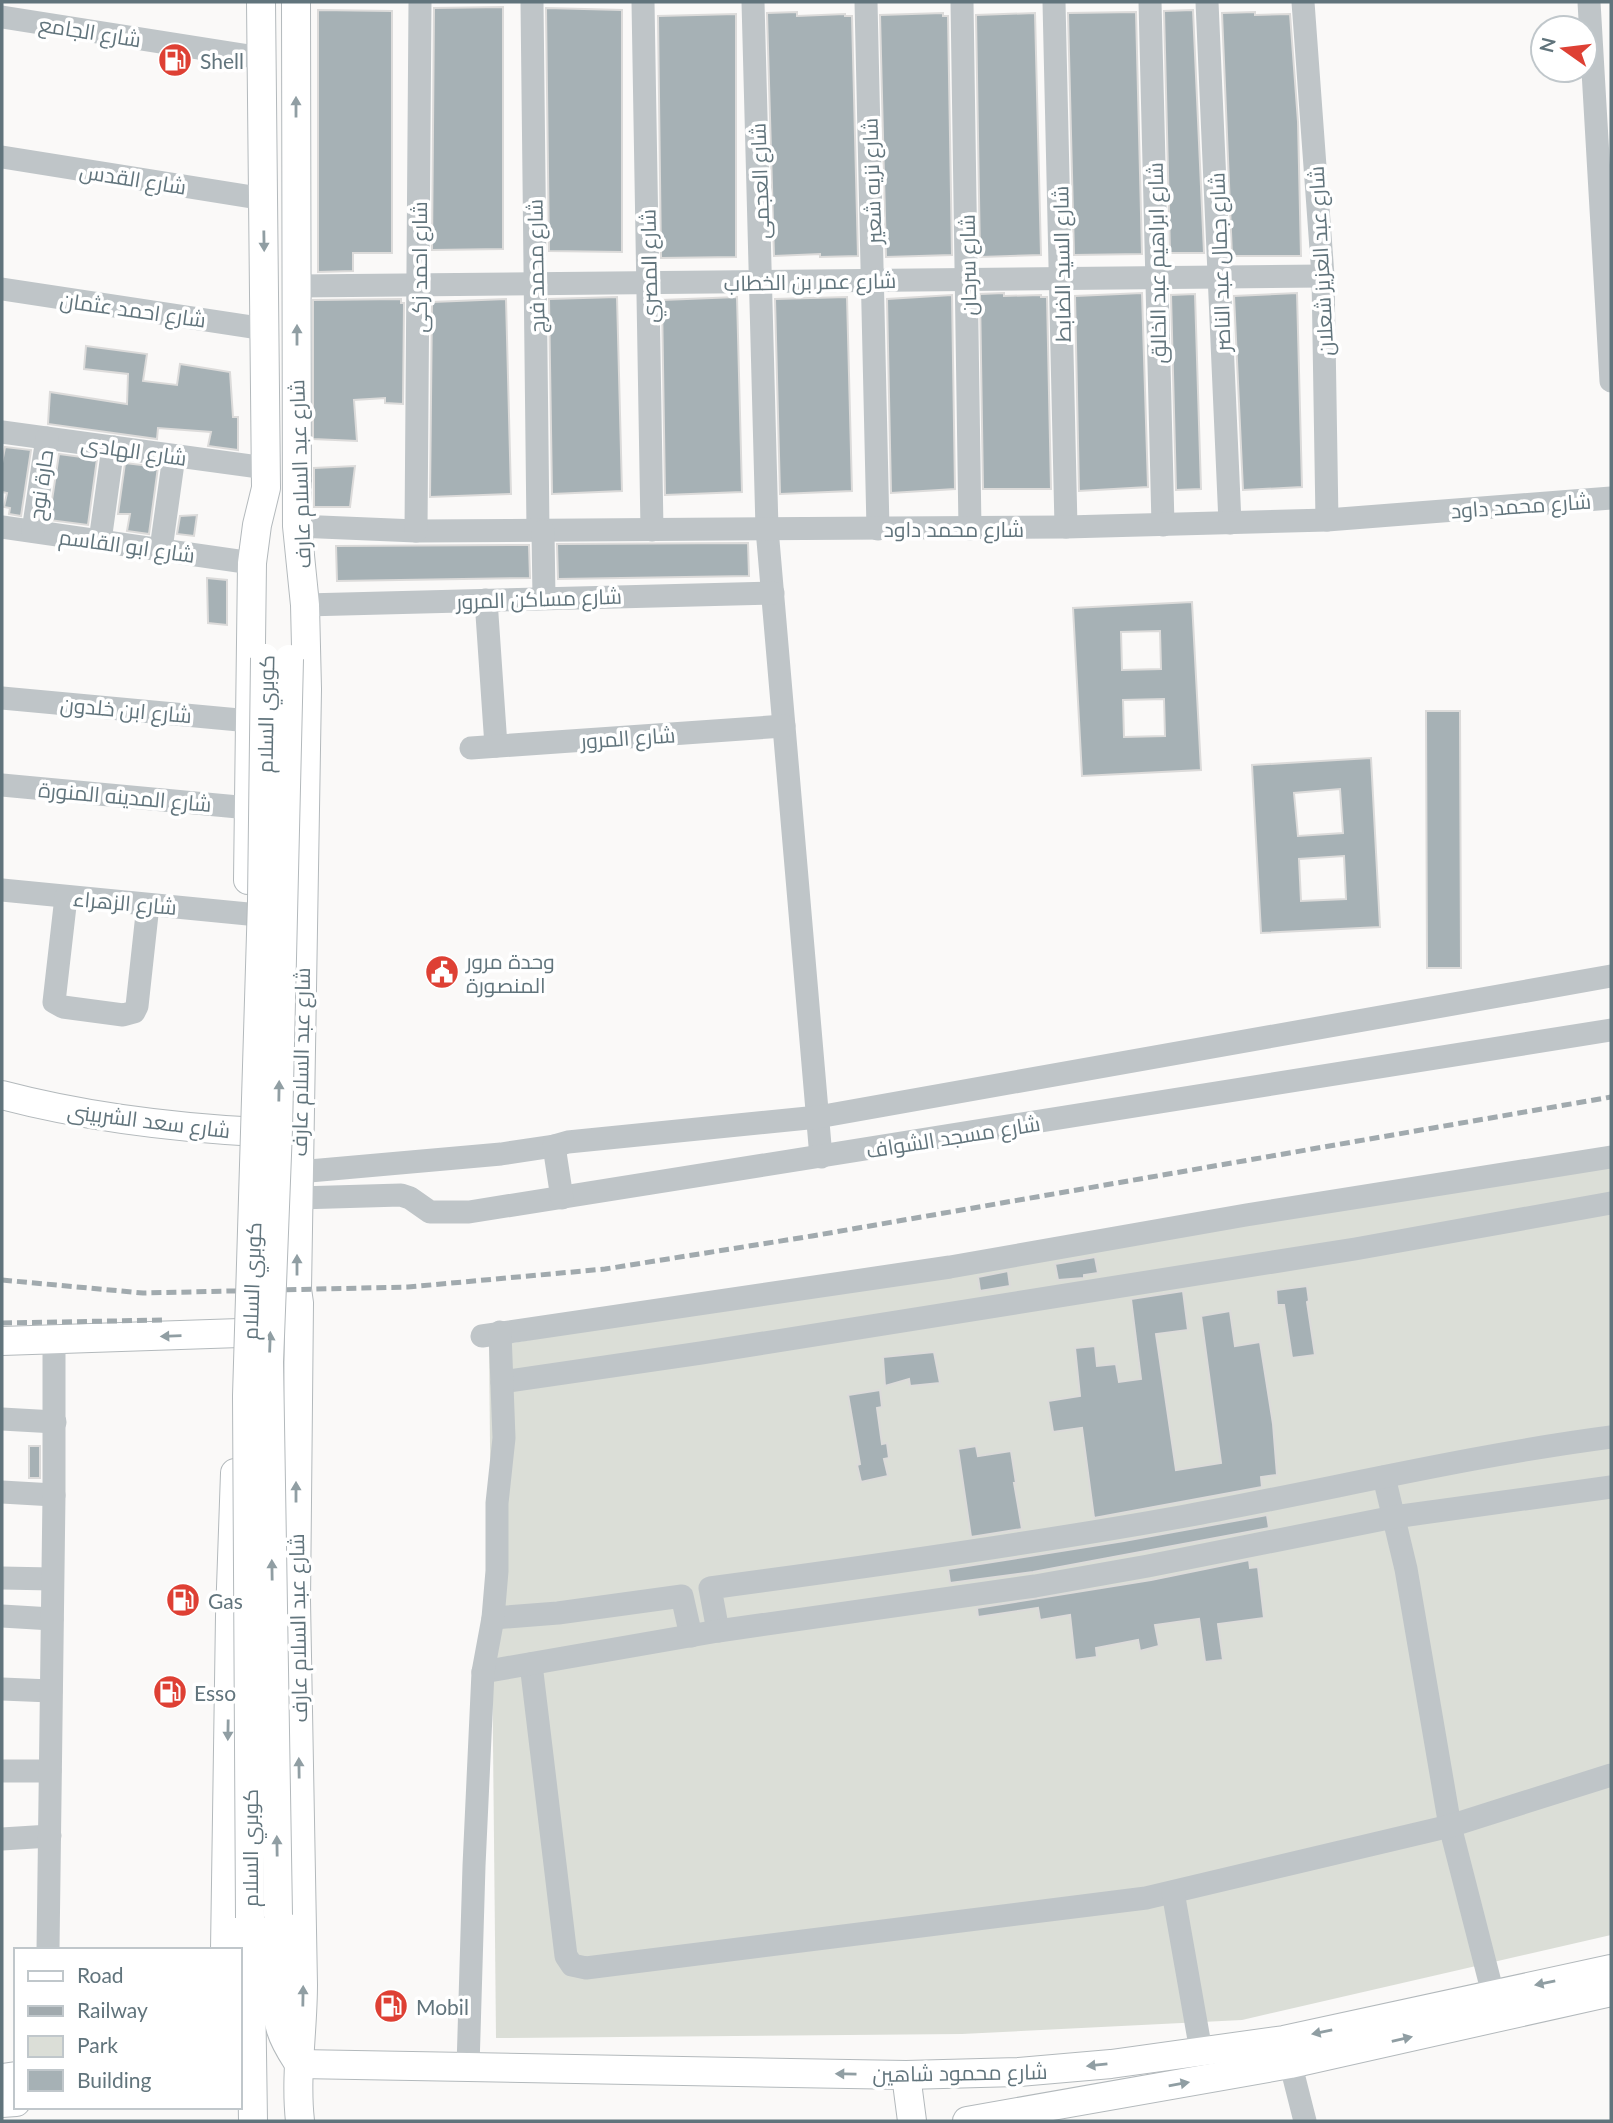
<svg xmlns="http://www.w3.org/2000/svg" width="1613" height="2123" viewBox="0 0 1613 2123" font-family="Lato,Cairo,sans-serif">
	<rect width="100%" height="100%" fill="#faf9f8"/>
	<!-- green -->
	<polygon fill="#dbded7" points="1611,1151 1611,1935 1242,2020 962,2034 496,2038 489,1347"/>
	<!-- building -->
	<g fill="#a6b1b5" stroke="#dcdbda" stroke-width="2" fill-rule="evenodd">
		<polygon points="503,7 503,249 432,250 434,8"/>
		<polygon points="546,8 622,10 622,252 549,251"/>
		<polygon points="318,10 392,11 392,253 353,253 353,271 318,272"/>
		<polygon points="1193,10 1204,253 1170,253 1164,11"/>
		<polygon points="797,12 797,16 845,14 845,16 852,16 858,256 820,257 820,254 774,256 767,13"/>
		<polygon points="1136,12 1142,254 1074,255 1068,13"/>
		<polygon points="1255,12 1255,15 1290,14 1298,122 1301,256 1232,256 1222,13"/>
		<polygon points="943,13 943,16 948,16 952,255 886,257 880,15"/>
		<polygon points="1035,13 1041,255 980,257 976,15"/>
		<polygon points="736,14 736,257 661,258 658,16"/>
		<polygon points="1004,293 1004,296 1041,295 1041,297 1047,297 1051,489 983,489 980,294"/>
		<polygon points="1142,293 1148,487 1079,491 1075,296"/>
		<polygon points="1297,293 1302,487 1243,490 1234,296"/>
		<polygon points="1195,294 1201,489 1176,490 1171,295"/>
		<polygon points="952,295 955,489 891,493 887,299"/>
		<polygon points="617,297 622,491 552,494 549,299"/>
		<polygon points="737,297 742,492 665,495 662,300"/>
		<polygon points="847,297 852,491 780,494 775,299"/>
		<polygon points="401,299 401,303 404,303 403,404 385,403 385,398 354,400 357,441 313,439 313,300"/>
		<polygon points="506,299 511,494 430,497 432,302"/>
		<polygon points="86,346 147,354 143,381 177,385 180,364 230,372 233,417 238,417 238,450 208,446 211,432 158,428 157,439 48,424 50,392 127,404 128,374 84,369"/>
		<polygon points="5,447 31,450 21,516 9,514 10,508 4,507 7,493 2,492 2,463"/>
		<polygon points="59,454 97,459 88,525 49,520"/>
		<polygon points="125,463 158,467 149,534 127,531 130,514 118,514"/>
		<polygon points="355,466 350,507 314,507 314,468"/>
		<polygon points="197,515 194,536 177,534 180,516"/>
		<polygon points="748,543 749,576 558,579 557,544"/>
		<polygon points="529,545 530,578 337,581 336,546"/>
		<polygon points="207,578 227,580 227,625 208,623"/>
		<path d="M 1192,602 L 1201,770 L 1082,776 L 1073,608 ZM 1160,631 L 1161,669 L 1122,670 L 1121,632 ZM 1164,699 L 1165,736 L 1124,737 L 1123,700 Z"/>
		<polygon points="1426,711 1460,711 1461,968 1427,968"/>
		<path d="M 1371,758 L 1380,927 L 1261,933 L 1252,765 ZM 1340,789 L 1343,833 L 1298,836 L 1294,793 ZM 1344,856 L 1346,899 L 1301,901 L 1299,859 Z"/>
		<polygon points="1095,1257 1098,1273 1084,1275 1084,1278 1058,1280 1055,1264"/>
		<polygon points="1008,1271 1010,1286 980,1291 978,1277"/>
		<polygon points="1307,1286 1309,1301 1307,1302 1315,1355 1292,1358 1284,1305 1277,1305 1276,1290"/>
		<polygon points="1183,1291 1188,1330 1156,1334 1176,1470 1221,1463 1201,1316 1230,1311 1235,1346 1260,1342 1273,1424 1277,1475 1261,1477 1262,1487 1094,1518 1082,1428 1053,1432 1048,1401 1080,1396 1075,1348 1095,1346 1097,1366 1116,1364 1119,1382 1141,1379 1131,1299"/>
		<polygon points="934,1352 940,1383 910,1386 909,1379 885,1386 883,1357"/>
		<polygon points="880,1390 882,1407 877,1408 882,1444 887,1443 889,1458 884,1459 888,1476 861,1482 857,1465 860,1464 848,1395"/>
		<rect x="29" y="1446" width="11" height="32"/>
		<polygon points="976,1446 978,1456 1011,1451 1016,1483 1014,1483 1022,1529 971,1537 958,1449"/>
		<polygon points="1267,1515 1269,1528 1033,1572 950,1583 948,1569 1124,1541"/>
		<polygon points="1249,1560 1250,1568 1258,1567 1264,1618 1218,1624 1223,1660 1205,1662 1199,1619 1155,1625 1159,1646 1140,1651 1138,1640 1096,1648 1097,1657 1075,1660 1070,1615 1040,1620 1038,1608 978,1617 977,1608 1151,1580"/>
	</g>
	<g fill="none" stroke-linecap="round" stroke-linejoin="round">
		<!-- major casing -->
		<g stroke="#b3b9bc" stroke-width="30">
			<g id="major">
				<path d="M 296,2 L 297,526 L 305,605 L 307,689 L 297,1289 L 299,1303 L 296,1601 L 303,1985 C 303,2030 295,2076 300,2121"/>
				<polyline points="248,880 252,563 257,525 266,488 261,2"/>
				<path d="M 2,1095 C 93,1119 185,1129 279,1133"/>
				<polyline points="2,1341 240,1333"/>
				<path d="M 278,1915 C 277,1947 271,2001 281,2030 C 285,2043 292,2053 299,2064"/>
				<polyline points="250,1918 253,2121"/>
				<polyline points="225,1950 230,1616 235,1473"/>
				<polyline points="299,2064 906,2075 1019,2072 1111,2064 1284,2040 1611,1969"/>
				<polyline points="906,2075 912,2121"/>
				<polyline points="2,2078 16,2076"/>
				<polyline points="2,2103 16,2102"/>
				<polyline points="967,2121 1290,2064 1611,1992"/>
			</g>
		</g>
		<!-- minor -->
		<g stroke="#bfc5c8" stroke-width="23">
			<polyline points="532,2 538,531"/>
			<polyline points="643,2 652,530"/>
			<polyline points="753,2 767,529 821,1157"/>
			<polyline points="866,2 878,529"/>
			<polyline points="962,2 970,529"/>
			<polyline points="1054,2 1066,527"/>
			<polyline points="1150,2 1163,525"/>
			<polyline points="1207,2 1230,523"/>
			<polyline points="1303,2 1323,276 1327,520"/>
			<polyline points="1589,2 1611,381"/>
			<polyline points="2,17 262,58"/>
			<polyline points="2,157 264,199"/>
			<polyline points="297,286 1323,276"/>
			<polyline points="2,289 265,329"/>
			<polyline points="2,432 266,468"/>
			<polyline points="297,526 416,531 1066,527 1327,520 1611,498"/>
			<polyline points="2,527 252,563"/>
			<polyline points="33,531 47,438"/>
			<polyline points="416,531 420,2"/>
			<polyline points="543,531 544,598"/>
			<polyline points="100,541 113,447"/>
			<polyline points="161,549 174,456"/>
			<polyline points="486,600 496,746"/>
			<polyline points="305,605 773,593"/>
			<polyline points="2,698 250,721"/>
			<polyline points="471,748 784,726"/>
			<polyline points="2,785 249,808"/>
			<polyline points="2,890 248,914"/>
			<polyline points="66,897 54,1002 63,1007 123,1015 134,1012 137,1006 148,905"/>
			<polyline points="298,1172 501,1154 554,1146"/>
			<polyline points="298,1198 401,1195 410,1198 430,1212 469,1212 1611,1030"/>
			<polyline points="562,1198 554,1146 568,1142 818,1117 1611,976"/>
			<polyline points="482,1336 950,1267 1246,1215 1611,1157"/>
			<polyline points="502,1382 701,1353 1355,1249 1611,1203"/>
			<polyline points="2,1419 55,1422"/>
			<polyline points="1384,1477 1406,1569 1450,1826 1493,1994"/>
			<polyline points="2,1492 54,1495"/>
			<polyline points="2,1578 52,1579"/>
			<polyline points="2,1616 52,1619"/>
			<polyline points="493,1618 558,1613 682,1596 691,1636"/>
			<path d="M 718,1631 L 710,1588 C 867,1567 1024,1545 1180,1517 C 1324,1491 1466,1456 1611,1437"/>
			<polyline points="531,1664 566,1956 572,1965 586,1968 1146,1898 1450,1826 1611,1775"/>
			<polyline points="483,1672 718,1631 1035,1586 1148,1566 1394,1517 1611,1487"/>
			<polyline points="2,1689 51,1691"/>
			<polyline points="2,1771 50,1771"/>
			<polyline points="2,1839 50,1836"/>
			<polyline points="1173,1892 1201,2051"/>
			<polyline points="48,1950 54,1495 54,1340"/>
			<polyline points="1287,2050 1305,2121"/>
			<polyline points="468,2067 474,1866 483,1672 493,1618 497,1571 497,1503 504,1438 500,1332"/>
		</g>
		<!-- major -->
		<use href="#major" stroke="#fff" stroke-width="28"/>
		<!-- rail -->
		<g stroke="#a1aaae" stroke-width="5" stroke-dasharray="10 5" stroke-linecap="butt">
			<polyline points="2,1280 143,1293 408,1287 605,1269 812,1236 1611,1097"/>
			<polyline points="2,1323 166,1320"/>
		</g>
		<!-- major-bridge casing -->
		<g stroke="#b3b9bc" stroke-width="30" stroke-linecap="butt">
			<g id="major-bridge">
				<polyline points="278,1915 269,1362 278,1129 289,659"/>
				<polyline points="250,1918 247,1396 262,901 265,658"/>
			</g>
		</g>
		<!-- major-bridge -->
		<use href="#major-bridge" stroke="#fff" stroke-width="28"/>
	</g>
	<!-- one-way arrows -->
	<defs><path id="oneway-solid" d="M-6-.8H1V-3.2L6.5 0L1 3.2V.8H-6Z" transform="scale(1.75)"/></defs>
	<g fill="#909ea3">
		<use href="#oneway-solid" transform="translate(296 107) rotate(-90)"/>
		<use href="#oneway-solid" transform="translate(264 241) rotate(89)"/>
		<use href="#oneway-solid" transform="translate(297 335) rotate(-90)"/>
		<use href="#oneway-solid" transform="translate(279 1091) rotate(-89)"/>
		<use href="#oneway-solid" transform="translate(297 1265) rotate(-90)"/>
		<use href="#oneway-solid" transform="translate(171 1336) rotate(178)"/>
		<use href="#oneway-solid" transform="translate(270 1342) rotate(-88)"/>
		<use href="#oneway-solid" transform="translate(296 1492) rotate(-90)"/>
		<use href="#oneway-solid" transform="translate(272 1570) rotate(-91)"/>
		<use href="#oneway-solid" transform="translate(228 1730) rotate(91)"/>
		<use href="#oneway-solid" transform="translate(299 1768) rotate(-91)"/>
		<use href="#oneway-solid" transform="translate(277 1846) rotate(-91)"/>
		<use href="#oneway-solid" transform="translate(1545 1983) rotate(168)"/>
		<use href="#oneway-solid" transform="translate(303 1996) rotate(-89)"/>
		<use href="#oneway-solid" transform="translate(1322 2032) rotate(168)"/>
		<use href="#oneway-solid" transform="translate(1402 2039) rotate(-13)"/>
		<use href="#oneway-solid" transform="translate(1097 2065) rotate(174)"/>
		<use href="#oneway-solid" transform="translate(846 2074) rotate(-179)"/>
		<use href="#oneway-solid" transform="translate(1179 2084) rotate(-10)"/>
	</g>
	<!-- icons -->
	<defs>
		<g id="fuel-disc" transform="scale(1.75)"><circle r="9.5" fill="#de4034" stroke="#fff"/><path d="M-5.5-6h7V0h2V4h1.3V-2.5L3-4.5l.8-.8L6-3V5H2.5V1h-1V6h-7ZM-4.2-4.7v3.2H.2V-4.7Z" fill="#fff"/></g>
		<g id="civic-disc" transform="scale(1.75)"><circle r="9.5" fill="#de4034" stroke="#fff"/><path d="M-.6-6.5H3V-4.5H.6V-3L4-1V1h2V6H-6V1h2V-1L-.6-3ZM-1.2 2.5V6h2.4V2.5Z" fill="#fff"/></g>
	</defs>
	<g fill-rule="evenodd">
		<use href="#fuel-disc" x="175" y="60"/>
		<use href="#civic-disc" x="442" y="972"/>
		<use href="#fuel-disc" x="183" y="1600"/>
		<use href="#fuel-disc" x="170" y="1692"/>
		<use href="#fuel-disc" x="391" y="2006"/>
	</g>
	<g text-anchor="middle" dominant-baseline="central" stroke-width="7" stroke-linejoin="round" paint-order="stroke">
		<!-- street labels -->
		<g font-size="21" fill="#61747c" stroke="#fff">
			<text transform="translate(90 31) rotate(9)">شارع الجامع</text>
			<text transform="translate(133 178) rotate(9)">شارع القدس</text>
			<text transform="translate(759 181) rotate(-92)">شارع العجمى</text>
			<text transform="translate(871 181) rotate(-92)">شارع نزيه شعير</text>
			<text transform="translate(1320 261) rotate(-93)">شارع عبد العزيز شعلان</text>
			<text transform="translate(1219 262) rotate(-92)">شارع جمال عبد الناصر</text>
			<text transform="translate(1156 263) rotate(-91)">شارع ابراهيم عبد الخالق</text>
			<text transform="translate(1061 264) rotate(-91)">شارع السيد الضابط</text>
			<text transform="translate(967 265) rotate(-91)">شارع سرحان</text>
			<text transform="translate(535 266) rotate(-91)">شارع محمد فرج</text>
			<text transform="translate(648 266) rotate(-91)">شارع المصري</text>
			<text transform="translate(418 267) rotate(-90)">شارع احمد زكى</text>
			<text transform="translate(810 281) rotate(-1)">شارع عمر بن الخطاب</text>
			<text transform="translate(133 309) rotate(8)">شارع احمد عثمان</text>
			<text transform="translate(134 450) rotate(8)">شارع الهادى</text>
			<text transform="translate(299 474) rotate(-92)">شارع عبد السلام عارف</text>
			<text transform="translate(40 485) rotate(-82)">حارة نوح</text>
			<text transform="translate(1521 505) rotate(-4)">شارع محمد داود</text>
			<text x="954" y="528">شارع محمد داود</text>
			<text transform="translate(127 545) rotate(8)">شارع ابو القاسم</text>
			<text transform="translate(539 598) rotate(-2)">شارع مساكن المرور</text>
			<text transform="translate(126 709) rotate(5)">شارع ابن خلدون</text>
			<text transform="translate(265 714) rotate(-89)">كوبري السلام</text>
			<text transform="translate(628 737) rotate(-4)">شارع المرور</text>
			<text transform="translate(125 796) rotate(5)">شارع المدينه المنورة</text>
			<text transform="translate(125 902) rotate(5)">شارع الزهراء</text>
			<text transform="translate(300 1062) rotate(-89)">شارع عبد السلام عارف</text>
			<text transform="translate(149 1120) rotate(7)">شارع سعد الشربينى</text>
			<text transform="translate(953 1136) rotate(-9)">شارع مسجد الشواف</text>
			<text transform="translate(251 1281) rotate(-88)">كوبري السلام</text>
			<text transform="translate(297 1628) rotate(-91)">شارع عبد السلام عارف</text>
			<text transform="translate(249 1848) rotate(-90)">كوبري السلام</text>
			<text transform="translate(960 2072) rotate(-1)">شارع محمود شاهين</text>
		</g>
		<!-- poi labels -->
		<g font-size="21" fill="#61747c" stroke="#fff" text-anchor="start">
			<text x="200" y="60">Shell</text>
			<text x="466" y="960">وحدة مرور<tspan x="466" dy="24">المنصورة</tspan></text>
			<text x="208" y="1600">Gas</text>
			<text x="194" y="1692">Esso</text>
			<text x="416" y="2006">Mobil</text>
		</g>
	</g>
	<!-- border -->
	<rect width="1613" height="2123" fill="none" stroke="#61747c" stroke-width="7"/>
	<!-- legend -->
	<rect x="14" y="1948" width="228" height="161" fill="#ffffff" stroke="#c0c7cb" stroke-width="2"/>
	<rect x="28" y="1971" width="35" height="10" fill="#ffffff" stroke="#c0c7cb" stroke-width="2"/>
	<text x="77" y="1983" font-size="21" fill="#61747c">Road</text>
	<rect x="28" y="2006" width="35" height="10" fill="#a1aaae" stroke="#c0c7cb" stroke-width="2"/>
	<text x="77" y="2018" font-size="21" fill="#61747c">Railway</text>
	<rect x="28" y="2036" width="35" height="21" fill="#dbded7" stroke="#c0c7cb" stroke-width="2"/>
	<text x="77" y="2053" font-size="21" fill="#61747c">Park</text>
	<rect x="28" y="2070" width="35" height="21" fill="#a6b1b5" stroke="#c0c7cb" stroke-width="2"/>
	<text x="77" y="2088" font-size="21" fill="#61747c">Building</text>
	<!-- north arrow -->
	<g transform="translate(1564 49) rotate(284)"><circle r="33" fill="#ffffff" stroke="#c0c7cb" stroke-width="2"/>
	<path d="M0-5L12 26L0 18L-12 26Z" fill="#de4034"/>
	<text y="-10" font-size="19" font-weight="bold" text-anchor="middle" fill="#61747c">N</text>
	</g>
</svg>
